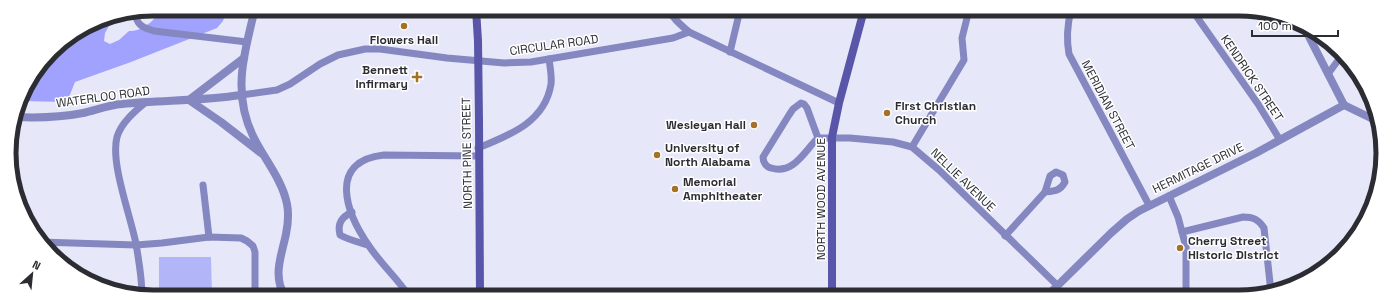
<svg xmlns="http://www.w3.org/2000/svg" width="1392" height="306" viewBox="0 0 1392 306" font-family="'Space Grotesk',sans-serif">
	<rect width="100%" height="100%" fill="#e6e7f8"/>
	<!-- green -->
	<polygon fill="#b3b5f9" points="159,257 211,257 212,296 159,296"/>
	<!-- forest -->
	<path fill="#a1a2fd" d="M 163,9 L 227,9 L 223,21 L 217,28 L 131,62 L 75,82 L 67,102 L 21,101 L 24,89 L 58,45 L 98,20 L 114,17 L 105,33 L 104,41 L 110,44 L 119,40 L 129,31 C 136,32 147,26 152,21 C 156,17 158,11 163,9 Z"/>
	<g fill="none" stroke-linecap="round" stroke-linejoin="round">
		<!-- minor -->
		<g stroke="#8587c1" stroke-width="7">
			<path d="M 669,10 C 673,19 681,25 689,32 L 839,103"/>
			<path d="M 1071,10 C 1067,26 1066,38 1069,54 L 1149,205"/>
			<polyline points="1192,10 1258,104 1280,140"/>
			<path d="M 136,12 C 135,25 144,28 154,31 L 247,42"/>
			<polyline points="730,52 740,10"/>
			<polyline points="1328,74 1342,55"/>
			<polyline points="241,95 277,90 290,84 320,64 338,55 365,49 380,49 447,58 504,63 531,62 673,38 689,32"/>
			<path d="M 801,103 L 804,104 L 807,108 L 818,138 C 805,150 794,175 771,168 C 766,167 763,162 763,157 L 789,115 L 793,109 Z"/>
			<polyline points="818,138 850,138 893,142 912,147 939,170 1057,285 1056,296"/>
			<polyline points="912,147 964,60 962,38 969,10"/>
			<path d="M 478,148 C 510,135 545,122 551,84 C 552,76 550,67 549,59"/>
			<path d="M 1056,172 L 1063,175 L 1065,182 C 1060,191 1055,191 1045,192 L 1050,176 Z"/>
			<polyline points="203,185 209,237"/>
			<polyline points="1169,196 1178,217 1186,247 1186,296"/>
			<path d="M 352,212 C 342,217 337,223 340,235 C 349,240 358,242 368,245"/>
			<path d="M 1182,232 L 1243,217 C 1253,217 1258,219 1264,228 L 1271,292"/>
			<polyline points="1005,236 1045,192"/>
			<polyline points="40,242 136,245 162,243 209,237 241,238 247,241 253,246 255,252 255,296"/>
			<path d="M 142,296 C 142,279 139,261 136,244 C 131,217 110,163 117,137 C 121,123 135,111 146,102"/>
			<path d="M 409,296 C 397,278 381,264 369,246 C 346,213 327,161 384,155 L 479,156"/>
			<polyline points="594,296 595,294 613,296"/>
		</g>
		<!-- tertiary -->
		<g stroke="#8587c1" stroke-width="8">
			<path d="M 255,9 C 244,53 232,93 253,136 C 264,159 282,179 287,204 C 289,214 288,224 286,234 C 282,254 272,276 285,296"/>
			<polyline points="1303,25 1344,105"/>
			<polyline points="244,58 189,100 221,122 261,153"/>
			<polyline points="1344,105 1379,122"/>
			<path d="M 16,117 C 38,118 62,117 83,113 C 96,110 109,105 122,104 C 162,100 201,101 241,95"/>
			<polyline points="1047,296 1111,233 1127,219 1139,211 1256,153 1344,105"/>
		</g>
		<!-- secondary -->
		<g stroke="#5956a9" stroke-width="8">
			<polyline points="476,9 478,41"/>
			<polyline points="479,121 480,296"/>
			<polyline points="832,296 832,137 839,103 864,10"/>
		</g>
		<!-- secondary-bridge -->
		<polyline stroke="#5956a9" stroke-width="8" points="478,41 479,121"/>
	</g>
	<!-- markers -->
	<g fill="#a47128" stroke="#fff" stroke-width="1.5">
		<circle cx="404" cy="26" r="4"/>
		<path d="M415 71h4v4h4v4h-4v4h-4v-4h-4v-4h4z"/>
		<circle cx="887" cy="113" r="4"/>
		<circle cx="754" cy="125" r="4"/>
		<circle cx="657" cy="155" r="4"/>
		<circle cx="675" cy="189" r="4"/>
		<circle cx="1180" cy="248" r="4"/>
	</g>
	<g text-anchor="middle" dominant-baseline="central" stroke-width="3" stroke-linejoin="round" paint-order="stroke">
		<!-- poi labels -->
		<g font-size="12" font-weight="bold" fill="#2c2d33" stroke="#fff" text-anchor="start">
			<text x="404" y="40" text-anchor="middle">Flowers Hall</text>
			<text x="408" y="70" text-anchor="end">Bennett<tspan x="408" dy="14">Infirmary</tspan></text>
			<text x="895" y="106">First Christian<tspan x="895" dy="14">Church</tspan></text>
			<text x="746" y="125" text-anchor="end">Wesleyan Hall</text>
			<text x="665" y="148">University of<tspan x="665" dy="14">North Alabama</tspan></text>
			<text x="683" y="182">Memorial<tspan x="683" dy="14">Amphitheater</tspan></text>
			<text x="1188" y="241">Cherry Street<tspan x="1188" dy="14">Historic District</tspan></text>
		</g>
		<!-- street labels -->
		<g font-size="12" fill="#2c2d33" stroke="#fff">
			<text transform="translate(554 45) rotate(-8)">CIRCULAR ROAD</text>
			<text transform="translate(1252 78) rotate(56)">KENDRICK STREET</text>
			<text transform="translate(103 97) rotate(-8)">WATERLOO ROAD</text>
			<text transform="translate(1108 105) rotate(62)">MERIDIAN STREET</text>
			<text transform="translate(467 153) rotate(-91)">NORTH PINE STREET</text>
			<text transform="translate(1198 168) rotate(-26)">HERMITAGE DRIVE</text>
			<text transform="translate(963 180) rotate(44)">NELLIE AVENUE</text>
			<text transform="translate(821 199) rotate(-90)">NORTH WOOD AVENUE</text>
		</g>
	</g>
	<!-- crop -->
	<path d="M0 0H1392V306H0ZM153 16H1239A137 137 0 0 1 1376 153V153A137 137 0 0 1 1239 290H153A137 137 0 0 1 16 153V153A137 137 0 0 1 153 16Z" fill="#fff" fill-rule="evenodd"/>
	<path fill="none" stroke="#2c2d33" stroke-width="5" d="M153 16H1239A137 137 0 0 1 1376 153V153A137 137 0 0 1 1239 290H153A137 137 0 0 1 16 153V153A137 137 0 0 1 153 16Z"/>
	<!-- north arrow -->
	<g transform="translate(32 274) rotate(27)" stroke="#ffffff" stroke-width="3" paint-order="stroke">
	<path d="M0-3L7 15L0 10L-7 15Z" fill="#2c2d33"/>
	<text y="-6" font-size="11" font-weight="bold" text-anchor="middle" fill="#2c2d33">N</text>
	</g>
	<!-- scale -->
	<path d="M1252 30v6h86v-6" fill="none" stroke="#2c2d33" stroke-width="2"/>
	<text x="1258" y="30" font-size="12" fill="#2c2d33" stroke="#ffffff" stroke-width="3" paint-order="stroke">100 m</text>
</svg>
